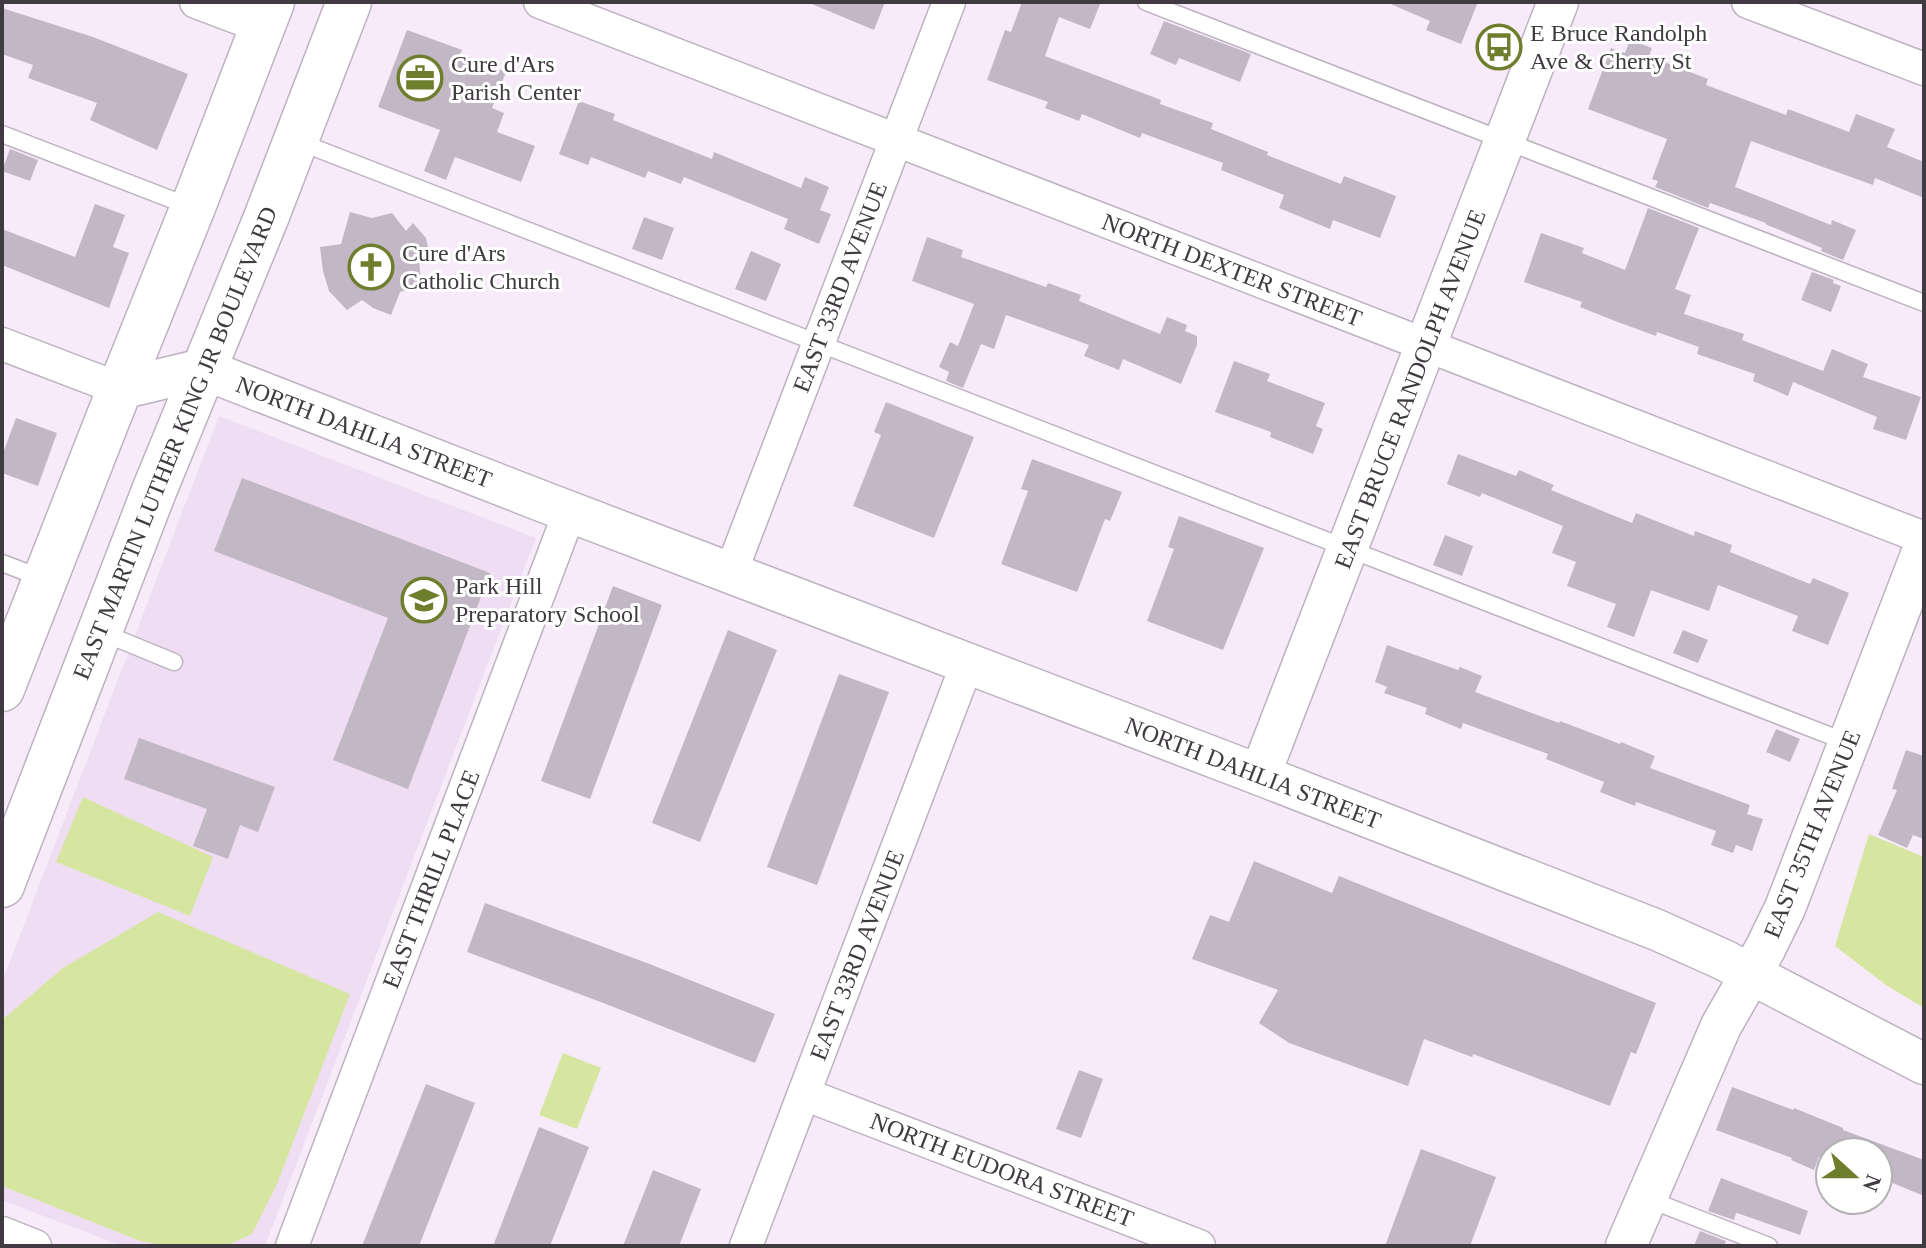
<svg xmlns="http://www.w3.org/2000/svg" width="1926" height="1248" viewBox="0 0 1926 1248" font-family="Georgia,serif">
	<rect width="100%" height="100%" fill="#f7ebfa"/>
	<!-- built -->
	<polygon fill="#eeddf3" points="219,416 536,538 265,1246 122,1246 2,1200 2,982"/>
	<!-- green -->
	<g fill="#d6e6a0">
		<polygon points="83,797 213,857 190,916 56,862"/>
		<polygon points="1869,834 1924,857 1924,1008 1886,985 1835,946"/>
		<polygon points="158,912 350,994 277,1184 252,1234 226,1246 169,1246 140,1241 2,1186 2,1020 63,968"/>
		<polygon points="563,1053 601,1068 577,1129 539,1115"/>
	</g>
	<!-- building -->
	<g fill="#c2b7c5">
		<polygon points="807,2 885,2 874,30"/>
		<polygon points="1022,2 1101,2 1090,29 1059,17 1045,56 1161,100 1160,104 1213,123 1211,129 1268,152 1267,155 1341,184 1344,176 1396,196 1380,238 1333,220 1330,229 1279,208 1284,195 1221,170 1223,163 1142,133 1140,138 1082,114 1079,121 1045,108 1048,102 987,80 1005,30 1011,32"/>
		<polygon points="1386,2 1478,2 1461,44 1426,30 1430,21"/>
		<polygon points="2,8 93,37 188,74 157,150 90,120 97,103 28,78 33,65 2,54"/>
		<polygon points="1164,21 1251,54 1240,82 1179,58 1176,65 1150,54"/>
		<polygon points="407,30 462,50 460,54 506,72 492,108 504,113 497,132 535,146 521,182 455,157 446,180 424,171 440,130 378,107"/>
		<polygon points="1630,40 1652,48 1649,56 1708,79 1706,85 1786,115 1788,109 1849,132 1856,114 1895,129 1887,147 1924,162 1924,198 1875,178 1873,185 1751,141 1735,187 1831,225 1832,220 1856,230 1843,260 1821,251 1822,248 1765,224 1766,223 1710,203 1708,208 1655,187 1658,181 1652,179 1667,139 1588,109 1611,48 1625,53"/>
		<polygon points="579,101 615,114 613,120 712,159 714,152 801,188 805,177 829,187 820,210 831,214 819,244 784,229 788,219 684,177 681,184 648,171 645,178 591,157 588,165 559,154"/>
		<polygon points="10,149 38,160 30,181 2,171"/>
		<polygon points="95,204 125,215 113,247 129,253 109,308 2,265 2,229 75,257"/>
		<polygon points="1648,208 1699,228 1675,289 1691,295 1684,314 1744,334 1742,340 1823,371 1832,349 1868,364 1863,377 1921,397 1906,440 1873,429 1877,417 1793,382 1788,396 1753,381 1755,374 1697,354 1699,347 1657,332 1656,336 1615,321 1580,307 1582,302 1524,282 1541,233 1584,248 1582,253 1625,270"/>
		<polygon points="350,212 372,218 392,213 406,231 413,223 426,238 430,259 419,258 421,285 400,292 391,315 373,308 362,300 347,310 329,291 323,271 320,247 341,244"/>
		<polygon points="644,217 674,228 662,260 632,249"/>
		<polygon points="927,237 963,250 961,257 1046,287 1048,283 1081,295 1079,301 1160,334 1167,317 1187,325 1185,331 1197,336 1197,345 1181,384 1123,359 1119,370 1084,356 1089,345 1006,315 994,349 981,344 963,388 946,381 949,372 939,367 950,342 958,346 974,304 912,281"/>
		<polygon points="751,251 781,264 766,301 735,289"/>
		<polygon points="1812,272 1834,280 1833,283 1841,286 1831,312 1801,300"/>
		<polygon points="1234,361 1270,374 1267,381 1325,403 1316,426 1323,429 1313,454 1270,437 1271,432 1215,412"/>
		<polygon points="886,402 974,437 934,538 853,506 881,435 874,432"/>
		<polygon points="16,418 57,433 38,486 2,473 2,456"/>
		<polygon points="1458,454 1516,476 1519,470 1554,485 1551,490 1632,523 1636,513 1694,536 1695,531 1732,545 1730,552 1810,584 1813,578 1849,593 1828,645 1792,631 1798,616 1718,585 1709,611 1651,590 1634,637 1607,627 1616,604 1567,586 1576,562 1552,553 1563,526 1482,493 1480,497 1447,484"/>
		<polygon points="1032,459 1122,492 1110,521 1105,519 1077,592 1001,564 1028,491 1021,489"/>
		<polygon points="242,478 490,573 408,789 333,760 388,618 214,551"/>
		<polygon points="1179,516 1264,548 1223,650 1147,621 1174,549 1168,547"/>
		<polygon points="1445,535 1473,546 1462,576 1433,565"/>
		<polygon points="613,586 662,605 590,799 541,781"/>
		<polygon points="728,630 777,650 700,842 652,823"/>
		<polygon points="1683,630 1708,640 1698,663 1673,653"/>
		<polygon points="1387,645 1458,670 1460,667 1482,676 1475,692 1559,723 1560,721 1620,744 1621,742 1655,756 1650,768 1750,805 1747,814 1763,819 1752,851 1736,845 1733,853 1711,845 1716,831 1636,802 1635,806 1600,792 1604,782 1546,759 1548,754 1463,723 1461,729 1425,714 1427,708 1384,693 1387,687 1375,682"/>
		<polygon points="839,674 889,692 817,885 767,867"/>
		<polygon points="1776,729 1800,739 1790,762 1766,752"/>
		<polygon points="139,738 275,787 258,832 240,825 228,859 193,846 207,809 124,779"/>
		<polygon points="1906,750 1924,756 1924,839 1913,835 1907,848 1878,835 1897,790 1892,789"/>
		<polygon points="1254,861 1332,893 1339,876 1656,1003 1636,1054 1631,1052 1610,1106 1473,1054 1472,1057 1424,1039 1408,1086 1289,1043 1259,1023 1278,990 1192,959 1210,915 1229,922"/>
		<polygon points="485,903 647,963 775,1014 755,1063 606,1004 467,952"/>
		<polygon points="1079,1070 1103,1079 1081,1138 1056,1129"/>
		<polygon points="426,1084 475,1103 419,1246 362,1246"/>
		<polygon points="1732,1087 1793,1110 1794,1108 1843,1128 1843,1130 1924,1160 1924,1196 1878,1177 1878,1152 1830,1152 1830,1161 1819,1157 1814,1170 1791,1160 1792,1158 1716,1130"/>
		<polygon points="539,1127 589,1147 550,1246 493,1246"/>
		<polygon points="1421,1149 1496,1177 1470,1246 1385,1246"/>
		<polygon points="653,1170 701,1189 679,1246 623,1246"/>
		<polygon points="1721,1178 1808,1211 1800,1235 1740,1214 1736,1213 1734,1220 1708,1211"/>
		<polygon points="1700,1231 1726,1241 1724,1246 1694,1246"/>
	</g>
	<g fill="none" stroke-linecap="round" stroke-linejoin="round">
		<!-- service casing -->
		<g stroke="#bdb2c0" stroke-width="19">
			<g id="service">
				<polyline points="1146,2 1924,303"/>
				<polyline points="2,134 191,207"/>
				<polyline points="297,141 1849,743"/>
				<polyline points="2,563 44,579"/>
				<polyline points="101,632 174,662"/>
				<polyline points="1648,1199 1769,1246"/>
			</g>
		</g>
		<!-- minor casing -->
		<g stroke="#bdb2c0" stroke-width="35">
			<g id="minor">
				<polyline points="196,2 262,27"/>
				<polyline points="540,2 1924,538"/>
				<polyline points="1748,2 1924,69"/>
				<polyline points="2,344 120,389"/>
				<polyline points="731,572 949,2"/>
				<polyline points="804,1094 1199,1246"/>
				<polyline points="2,1233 35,1246"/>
				<polyline points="292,1246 570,511"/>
				<polyline points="746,1246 967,664"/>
			</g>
		</g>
		<!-- tertiary casing -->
		<g stroke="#bdb2c0" stroke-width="43">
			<g id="tertiary">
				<polyline points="120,389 203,369 544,502 1260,775 1657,930 1724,960 1924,1064"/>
				<polyline points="1260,775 1558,2"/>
				<polyline points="1626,1246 1721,1026 1765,949 1785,908 1924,547"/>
			</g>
		</g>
		<!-- secondary casing -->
		<g stroke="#bdb2c0" stroke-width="47">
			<g id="secondary">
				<polyline points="2,689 109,416 193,207 272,2"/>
				<polyline points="2,885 154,491 266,218 349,2"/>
			</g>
		</g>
		<!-- service -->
		<use href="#service" stroke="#fff" stroke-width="16"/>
		<!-- minor -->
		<use href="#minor" stroke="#fff" stroke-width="32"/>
		<!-- tertiary -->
		<use href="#tertiary" stroke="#fff" stroke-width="40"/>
		<!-- secondary -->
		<use href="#secondary" stroke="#fff" stroke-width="44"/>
	</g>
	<!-- icons -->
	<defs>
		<g id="bus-ring" transform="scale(2.3)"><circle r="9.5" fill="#fff" stroke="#6f7e2c" stroke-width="1.5"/><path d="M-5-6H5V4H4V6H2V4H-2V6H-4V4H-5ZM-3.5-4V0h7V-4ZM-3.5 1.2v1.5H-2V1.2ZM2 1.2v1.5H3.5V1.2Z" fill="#6f7e2c"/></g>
		<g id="office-ring" transform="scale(2.3)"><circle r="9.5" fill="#fff" stroke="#6f7e2c" stroke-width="1.5"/><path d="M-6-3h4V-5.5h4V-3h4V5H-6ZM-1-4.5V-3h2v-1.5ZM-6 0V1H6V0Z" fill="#6f7e2c"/></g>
		<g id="church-ring" transform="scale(2.3)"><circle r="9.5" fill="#fff" stroke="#6f7e2c" stroke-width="1.5"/><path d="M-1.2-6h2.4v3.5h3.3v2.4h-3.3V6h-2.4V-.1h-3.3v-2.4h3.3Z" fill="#6f7e2c"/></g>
		<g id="school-ring" transform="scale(2.3)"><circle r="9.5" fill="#fff" stroke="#6f7e2c" stroke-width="1.5"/><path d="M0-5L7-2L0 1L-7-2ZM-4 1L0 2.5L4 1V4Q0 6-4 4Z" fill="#6f7e2c"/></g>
	</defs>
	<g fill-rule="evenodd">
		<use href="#bus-ring" x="1499" y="47"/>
		<use href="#office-ring" x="420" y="78"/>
		<use href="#church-ring" x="371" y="267"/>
		<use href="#school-ring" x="424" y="600"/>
	</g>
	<g text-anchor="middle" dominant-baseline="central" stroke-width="6" stroke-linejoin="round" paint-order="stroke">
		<!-- poi labels -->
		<g font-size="24" fill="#403b41" stroke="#fff" text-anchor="start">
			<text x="1530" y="33">E Bruce Randolph<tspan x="1530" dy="28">Ave &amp; Cherry St</tspan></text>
			<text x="451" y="64">Cure d'Ars<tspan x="451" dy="28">Parish Center</tspan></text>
			<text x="402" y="253">Cure d'Ars<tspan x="402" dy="28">Catholic Church</tspan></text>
			<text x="455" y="586">Park Hill<tspan x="455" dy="28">Preparatory School</tspan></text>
		</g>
		<!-- street labels -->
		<g font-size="24" fill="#403b41" stroke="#fff">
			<text transform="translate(1232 270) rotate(21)">NORTH DEXTER STREET</text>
			<text transform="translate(840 287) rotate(-69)">EAST 33RD AVENUE</text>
			<text transform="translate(1410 389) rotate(-69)">EAST BRUCE RANDOLPH AVENUE</text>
			<text transform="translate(364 432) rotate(21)">NORTH DAHLIA STREET</text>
			<text transform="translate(175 443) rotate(-68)">EAST MARTIN LUTHER KING JR BOULEVARD</text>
			<text transform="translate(1253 773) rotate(21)">NORTH DAHLIA STREET</text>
			<text transform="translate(1812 834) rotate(-68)">EAST 35TH AVENUE</text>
			<text transform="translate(431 879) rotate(-69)">EAST THRILL PLACE</text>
			<text transform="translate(857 955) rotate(-69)">EAST 33RD AVENUE</text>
			<text transform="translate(1002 1170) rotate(21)">NORTH EUDORA STREET</text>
		</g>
	</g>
	<!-- border -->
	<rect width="1926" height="1248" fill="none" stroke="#403b41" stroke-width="8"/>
	<!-- north arrow -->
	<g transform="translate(1854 1176) rotate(111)"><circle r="38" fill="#ffffff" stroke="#b3b1b3" stroke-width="2"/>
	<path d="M0-6L14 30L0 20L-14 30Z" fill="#6f7e2c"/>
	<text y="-12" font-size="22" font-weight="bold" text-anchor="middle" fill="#403b41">N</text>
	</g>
</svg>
